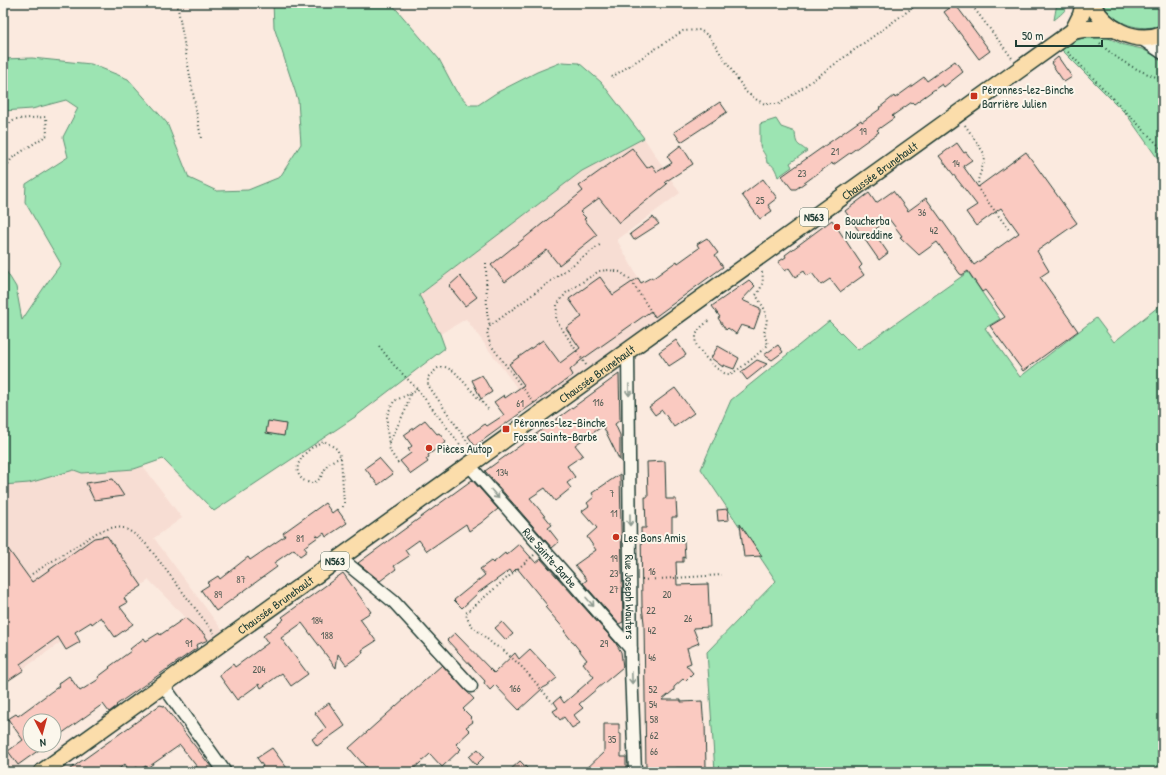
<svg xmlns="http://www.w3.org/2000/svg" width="1166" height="775" viewBox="0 0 1166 775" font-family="'Patrick Hand',sans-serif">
	<rect width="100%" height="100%" fill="#fbeadf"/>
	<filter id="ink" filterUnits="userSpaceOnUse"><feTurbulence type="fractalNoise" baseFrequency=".025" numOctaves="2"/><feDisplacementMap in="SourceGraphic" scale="8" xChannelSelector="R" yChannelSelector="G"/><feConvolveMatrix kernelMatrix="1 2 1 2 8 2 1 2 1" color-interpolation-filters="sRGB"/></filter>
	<g filter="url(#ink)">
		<!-- built -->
		<g fill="#f7ddd3">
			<polygon points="644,138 680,193 617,240 662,320 534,411 466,319 440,334 419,295 582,171"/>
			<polygon points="143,466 182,518 154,538 225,634 211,644 149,580 3,683 3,485 29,483 74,470 83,473 134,469"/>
			<polygon points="3,742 23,771 22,772 3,772"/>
		</g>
		<!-- green -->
		<g fill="#9ce4b2" stroke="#5e9073">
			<polygon points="273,3 391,3 439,59 456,91 469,105 478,105 496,93 537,72 562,62 579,63 601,82 644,138 582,171 419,295 440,334 445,348 355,417 214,511 163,459 134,469 82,473 74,470 29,483 3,485 3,266 16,287 22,320 47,283 61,264 25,202 26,184 68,157 63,137 78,108 66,100 32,109 3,111 3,59 32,58 91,64 128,79 167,123 189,178 217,191 248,190 280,177 301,144 298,100 274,27"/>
			<path d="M 1057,3 L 1069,3 C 1066,11 1060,15 1054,20 Z"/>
			<path d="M 1102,3 L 1163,3 L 1163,25 C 1139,32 1115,25 1102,3 Z"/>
			<polygon points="1090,35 1104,36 1124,45 1142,49 1154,55 1163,63 1163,166 1127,115 1061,49 1075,41"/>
			<path d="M 776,119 L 781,127 L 795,132 C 796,146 797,143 807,151 L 790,163 L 792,167 L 778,177 C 776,171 774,164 767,163 C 766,152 761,152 760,145 L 760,124 Z"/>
			<polygon points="968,272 1000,319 985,328 1020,377 1096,318 1114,342 1163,303 1163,772 715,772 707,652 776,581 701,469 731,400 829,321 858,350"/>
		</g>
		<!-- building -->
		<g fill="#facac1" stroke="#1f3d34">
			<polygon points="955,4 990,51 979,59 944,12"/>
			<polygon points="1058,57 1072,77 1064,82 1051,63"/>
			<polygon points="955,61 963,72 944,87 942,84 914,104 912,102 892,116 894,118 877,130 879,132 833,165 832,163 796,189 792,189 782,176 861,120 862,122 880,109 879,108 894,96 895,98 924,77 927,81"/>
			<polygon points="720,102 727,112 681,142 674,132"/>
			<polygon points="957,143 964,153 966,152 972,160 963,166 978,187 1026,152 1077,223 1037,251 1049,271 1040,277 1078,331 1023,371 990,326 1005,317 985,290 982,292 968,271 962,275 960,274 937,242 919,255 900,237 902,236 889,219 873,231 888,253 879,260 845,211 869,193 876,203 893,191 908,211 926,198 974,265 1019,233 1001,208 976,226 966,212 977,205 939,156"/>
			<polygon points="681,145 693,164 665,182 667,184 619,223 599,198 580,212 586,218 584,219 597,235 559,265 547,250 505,282 491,265 583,191 579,186 632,148 647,168 652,165 657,172 672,163 667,156"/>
			<polygon points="763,179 777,198 768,205 772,211 760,219 742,195"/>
			<polygon points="653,217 659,224 634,240 630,234"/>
			<polygon points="832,220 862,265 859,268 864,275 840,292 830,279 821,285 812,273 807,276 804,271 795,277 789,268 785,271 778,262 786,257 785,255"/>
			<polygon points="707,238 718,253 715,255 723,267 655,317 651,311 580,361 570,370 573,375 475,446 468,436 485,424 487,426 504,415 494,402 504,395 505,398 524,385 509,364 543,340 560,363 580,348 566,328 582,317 569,299 600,277 613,295 638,278 641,283 652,277 652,279 677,261 678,263 699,248 697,244"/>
			<polygon points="460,276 477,297 465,306 449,286"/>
			<polygon points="749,280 755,286 742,300 760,308 760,312 754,329 741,325 736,334 728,328 726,330 718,318 720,317 712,306"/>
			<polygon points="676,340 686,355 669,366 659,352"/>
			<polygon points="778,345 783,352 772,360 764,355"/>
			<polygon points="718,346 739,358 734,369 723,365 723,367 711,358"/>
			<polygon points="757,360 767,364 747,380 741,372"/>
			<polygon points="619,374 620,420 615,424 620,435 620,461 603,426 575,445 583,455 567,466 575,477 567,483 571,488 555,501 545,488 530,498 552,525 548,528 559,542 552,548 485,471"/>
			<polygon points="482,375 492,392 481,399 472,380"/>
			<polygon points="675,388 694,413 674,427 662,410 655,415 649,407"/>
			<polygon points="425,420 437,434 439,433 446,442 428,455 429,457 426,459 428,462 411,474 400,461 411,453 408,449 412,446 404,435"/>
			<polygon points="268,421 286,424 284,436 266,433"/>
			<polygon points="379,458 393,474 378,485 365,468"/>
			<polygon points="665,461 666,499 676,499 677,517 672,517 672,540 678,539 677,542 684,541 685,558 683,557 683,562 676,562 677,585 708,584 710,627 693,628 699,643 687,648 691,663 686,665 693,673 685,681 683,679 674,687 674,690 662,700 681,700 681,702 702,701 703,715 704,723 705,723 706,768 676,768 674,772 646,772 644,623 642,606 641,528 646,528 645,497 648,497 647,462"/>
			<polygon points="620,474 623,622 619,624 583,583 587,580 575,565 596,550 587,537 597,528 582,511 589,506 587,503 594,497 592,493"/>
			<polygon points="113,479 124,496 94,500 86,483"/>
			<polygon points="472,480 498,509 481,523 469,531 466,524 427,551 419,540 405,550 409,556 394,566 396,569 380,581 358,563"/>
			<polygon points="325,503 332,513 337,509 347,523 326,537 324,533 319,537 316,535 318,537 304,547 307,551 300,556 294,549 274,563 277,567 216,611 201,590 209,585 207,583 218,576 220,579 248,557 250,560 285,536 283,533"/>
			<polygon points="728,509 729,520 718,521 717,510"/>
			<polygon points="740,524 755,546 762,556 744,557"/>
			<polygon points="107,536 142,586 124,598 127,603 120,607 133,624 115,637 101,617 92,624 91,622 75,632 80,642 66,650 58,637 20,664 24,670 3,684 3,542 32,582 94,538"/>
			<polygon points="519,544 536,563 541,559 615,642 621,652 623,667 579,704 583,708 574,715 580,723 572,728 564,717 560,720 553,711 558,708 554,702 560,697 564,703 594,677 583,663 587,660 564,631 565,630 545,607 547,605 517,568 512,573 510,570 479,592 462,608 454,600 485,575 480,569 491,561 493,563 505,553 506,555"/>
			<polygon points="343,573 371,612 360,619 376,641 362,650 363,653 346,665 338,654 336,668 302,623 281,638 308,674 291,686 282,673 261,688 259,684 237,700 219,675 233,664 235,667 268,643 263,636 284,619 282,617"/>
			<polygon points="185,618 204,634 208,640 196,645 197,648 116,705 117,706 109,712 103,704 54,739 54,721 30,721 30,745 35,745 39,750 18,765 8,751 23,740 8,719 16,714 18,716 59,686 58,684 69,676 80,691 99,679 98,677 110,668 109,667 131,651 130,649 144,638 146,641 159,633 160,635"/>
			<polygon points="502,622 513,634 506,640 495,628"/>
			<polygon points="455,633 494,673 515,653 519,659 530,649 557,678 547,686 543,688 519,710 495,685 490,690 484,683 485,681 447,640"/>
			<polygon points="442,665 474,699 463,709 471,717 470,718 473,722 466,727 470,731 456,744 461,749 442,767 430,754 410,772 370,772 349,748"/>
			<polygon points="329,703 345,726 317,746 312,739 326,728 315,713"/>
			<polygon points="160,705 164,706 215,772 201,772 180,745 147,768 146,766 139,770 137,767 130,772 125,764 115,772 66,772"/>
			<polygon points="604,724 619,724 619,734 621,734 621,757 626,757 626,772 583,772 604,752"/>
			<polygon points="272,748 290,772 257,772 263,766 257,758"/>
			<polygon points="478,749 484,757 476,765 469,757"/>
			<polygon points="520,761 531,772 508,772"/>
		</g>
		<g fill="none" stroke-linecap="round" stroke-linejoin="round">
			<!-- minor casing -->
			<g stroke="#1f3d34" stroke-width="15">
				<g id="minor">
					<polyline points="1139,37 1163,53"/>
					<path id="s1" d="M 628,351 L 631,669 L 635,772"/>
					<path id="s2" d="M 469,465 L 631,649"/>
					<polyline points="340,558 394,602 471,686"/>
					<polyline points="163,685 225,772"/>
				</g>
			</g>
			<!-- major casing -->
			<g stroke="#1f3d34" stroke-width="19">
				<g id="major">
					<path d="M 1091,3 C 1105,29 1134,45 1163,34"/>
					<polyline points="1073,31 1081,15 1084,3"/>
					<path id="s3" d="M 42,772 L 1073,31 L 1084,29 L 1114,29"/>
				</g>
			</g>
			<!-- path -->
			<g stroke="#1f3d34" stroke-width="2" stroke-dasharray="1 3" stroke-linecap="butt">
				<polyline points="177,3 201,138"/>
				<polyline points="970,3 1012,58"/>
				<path d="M 1100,43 C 1116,60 1141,73 1163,79"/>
				<polyline points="1068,52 1163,150"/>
				<polyline points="612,77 683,31 700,30 709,36 746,92 757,100 765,104 779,104 791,96 919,3"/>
				<polyline points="965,125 983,152 985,159 978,180 979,190 1010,231"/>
				<polyline points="3,128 16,119 46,117 47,135 12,158 3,172"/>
				<polyline points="486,263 487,313 490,326"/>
				<path d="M 708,321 C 703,326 696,330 696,338 C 696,340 695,342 696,344 C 699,352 721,376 729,374 C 738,372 760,352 768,345 L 764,333 L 767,321 L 765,310 L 756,295 C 762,288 764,281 762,272"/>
				<polyline points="379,346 393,364 418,390"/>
				<polyline points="586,365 556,320 557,305 566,293 599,271 609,270 620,272 630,279 654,316"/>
				<polyline points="534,403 490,344 487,332 490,326 601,244"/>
				<polyline points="389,443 406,409 410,394"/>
				<polyline points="471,447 428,385 428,377 438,368 445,367 454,371 488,409"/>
				<path d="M 341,458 C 336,459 331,461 327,465 C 323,472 321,482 311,483 C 309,483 305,481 303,480 C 287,466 310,446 324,441 L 337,449 L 341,458 L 344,503 L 342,509"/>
				<polyline points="398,463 390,451 387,430 387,415 394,401 418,390 465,451"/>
				<polyline points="534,555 466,613 467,618 471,625 494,645 502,649 523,668 553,703"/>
				<polyline points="32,574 98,532 104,530 115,527 124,528 133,533 147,545 214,633"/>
				<polyline points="642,580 722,575"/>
			</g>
			<!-- minor -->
			<use href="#minor" stroke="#fbf7ec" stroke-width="12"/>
			<!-- major -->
			<use href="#major" stroke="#fbddab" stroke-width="16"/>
		</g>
		<!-- one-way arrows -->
		<defs><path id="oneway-shaft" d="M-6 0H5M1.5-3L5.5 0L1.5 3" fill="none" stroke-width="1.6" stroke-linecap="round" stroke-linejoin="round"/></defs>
		<g stroke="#8d9a90">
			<use href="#oneway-shaft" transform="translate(629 390) rotate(89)"/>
			<use href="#oneway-shaft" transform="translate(495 494) rotate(49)"/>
			<use href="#oneway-shaft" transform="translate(630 520) rotate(90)"/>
			<use href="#oneway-shaft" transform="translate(590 602) rotate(49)"/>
			<use href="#oneway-shaft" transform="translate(632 678) rotate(88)"/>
		</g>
	</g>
	<!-- markers -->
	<g fill="#c8321e" stroke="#fbf7ec" stroke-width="1.5">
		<rect x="970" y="92" width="8" height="8" rx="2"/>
		<circle cx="837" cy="227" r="4"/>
		<rect x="502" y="425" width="8" height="8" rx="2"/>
		<circle cx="429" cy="448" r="4"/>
		<circle cx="616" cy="537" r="4"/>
	</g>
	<g text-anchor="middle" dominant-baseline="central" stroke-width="4" stroke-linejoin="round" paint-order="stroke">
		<!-- number labels -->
		<g font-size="10" fill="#566057">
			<text x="863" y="131">19</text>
			<text x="835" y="151">21</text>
			<text x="956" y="163">14</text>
			<text x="802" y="173">23</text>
			<text x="760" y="200">25</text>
			<text x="922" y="212">36</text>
			<text x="934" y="230">42</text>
			<text x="598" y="402">116</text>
			<text x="520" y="403">61</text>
			<text x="502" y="472">134</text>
			<text x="612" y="493">7</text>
			<text x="614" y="513">11</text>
			<text x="300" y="538">81</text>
			<text x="614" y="558">19</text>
			<text x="652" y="571">16</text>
			<text x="614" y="573">23</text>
			<text x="241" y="579">87</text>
			<text x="614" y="589">27</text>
			<text x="218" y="594">89</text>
			<text x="667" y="594">20</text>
			<text x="651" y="610">22</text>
			<text x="688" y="618">26</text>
			<text x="317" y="620">184</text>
			<text x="652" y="630">42</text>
			<text x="327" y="635">188</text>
			<text x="189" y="643">91</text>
			<text x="604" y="643">29</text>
			<text x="652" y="657">46</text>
			<text x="259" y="669">204</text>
			<text x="515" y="688">166</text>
			<text x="653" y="689">52</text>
			<text x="653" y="704">54</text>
			<text x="654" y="719">58</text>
			<text x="654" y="735">62</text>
			<text x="612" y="739">35</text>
			<text x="654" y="751">66</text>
		</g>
		<!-- shield labels -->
		<g fill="#fbf7ec" stroke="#61756b" stroke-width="1">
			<rect x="800" y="208" width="28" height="18" rx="3"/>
			<rect x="321" y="552" width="28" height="18" rx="3"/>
		</g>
		<g font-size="11" font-weight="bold" fill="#1f3d34">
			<text x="814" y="217">N563</text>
			<text x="335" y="561">N563</text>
		</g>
		<!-- poi labels -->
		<g font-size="12" fill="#1f3d34" stroke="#fbf7ec" text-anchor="start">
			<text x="982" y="89">Péronnes-lez-Binche<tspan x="982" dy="14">Barrière Julien</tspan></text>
			<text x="845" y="220">Boucherba<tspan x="845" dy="14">Noureddine</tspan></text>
			<text x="514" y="422">Péronnes-lez-Binche<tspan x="514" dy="14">Fosse Sainte-Barbe</tspan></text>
			<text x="437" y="448">Pièces Autop</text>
			<text x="624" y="537">Les Bons Amis</text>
		</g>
		<!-- street labels -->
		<g font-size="12" fill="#1f3d34" stroke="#fbf7ec">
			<text stroke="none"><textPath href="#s3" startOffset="1031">Chaussée Brunehault</textPath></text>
			<text stroke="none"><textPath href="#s3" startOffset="683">Chaussée Brunehault</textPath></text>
			<text stroke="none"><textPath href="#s2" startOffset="123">Rue Sainte-Barbe</textPath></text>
			<text stroke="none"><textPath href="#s1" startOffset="246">Rue Joseph Wauters</textPath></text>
			<text stroke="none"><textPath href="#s3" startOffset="287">Chaussée Brunehault</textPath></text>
		</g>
	</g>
	<!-- margin -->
	<rect width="1166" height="775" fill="none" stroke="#fbf7ec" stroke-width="16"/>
	<rect x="8" y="8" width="1150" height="759" fill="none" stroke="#1f3d34" stroke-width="1.5" filter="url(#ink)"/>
	<!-- north arrow -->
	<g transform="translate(42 733) rotate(174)"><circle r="19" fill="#fbf7ec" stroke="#a3ada2"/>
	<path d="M0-3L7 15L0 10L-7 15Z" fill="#c8321e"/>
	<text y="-6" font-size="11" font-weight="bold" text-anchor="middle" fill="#1f3d34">N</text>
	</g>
	<!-- scale -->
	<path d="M1016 40v6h86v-6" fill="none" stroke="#1f3d34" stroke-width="2"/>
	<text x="1022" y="40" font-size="12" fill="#1f3d34" stroke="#fbf7ec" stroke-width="3" paint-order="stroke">50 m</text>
</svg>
